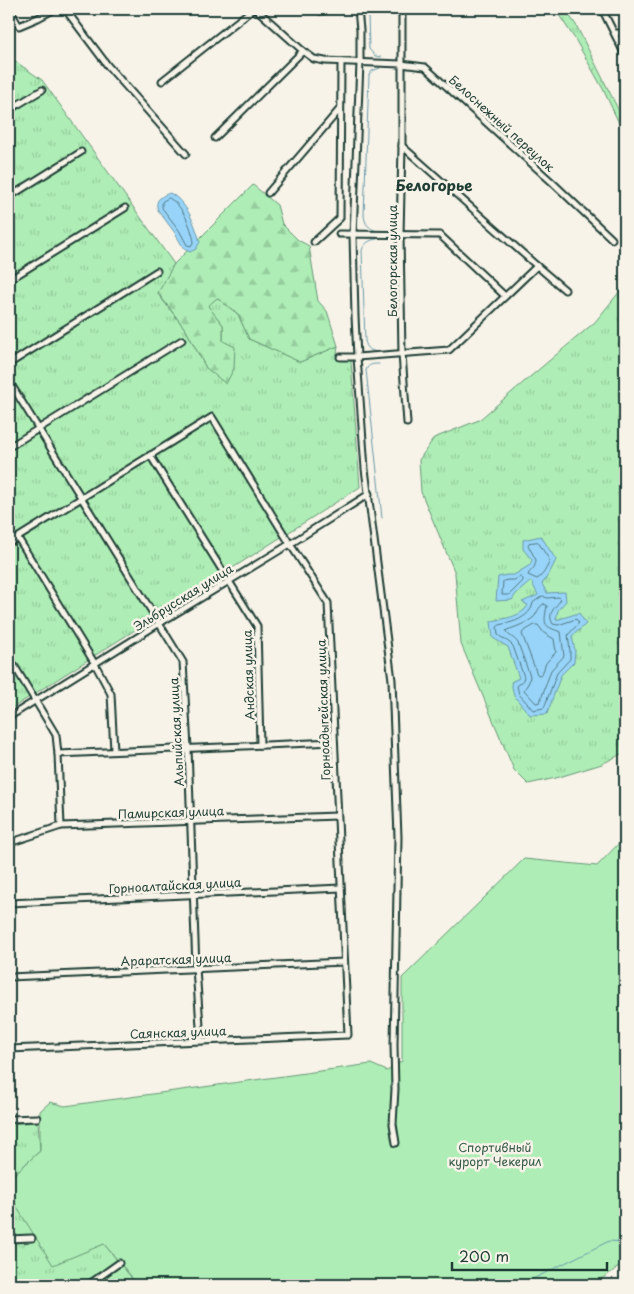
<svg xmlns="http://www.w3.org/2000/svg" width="634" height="1294" viewBox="0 0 634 1294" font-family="'Playpen Sans',sans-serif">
	<defs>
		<pattern id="grass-tufts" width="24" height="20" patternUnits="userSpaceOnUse" patternTransform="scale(1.25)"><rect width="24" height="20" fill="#aeeeb6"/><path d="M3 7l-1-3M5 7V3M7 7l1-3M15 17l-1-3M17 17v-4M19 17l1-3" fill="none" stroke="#95cd9d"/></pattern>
		<pattern id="forest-firs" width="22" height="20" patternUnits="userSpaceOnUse" patternTransform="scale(1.25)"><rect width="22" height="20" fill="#aeeeb6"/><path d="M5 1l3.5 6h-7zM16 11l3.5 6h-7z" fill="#95cd9d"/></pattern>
	</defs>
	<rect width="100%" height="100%" fill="#f7f3e8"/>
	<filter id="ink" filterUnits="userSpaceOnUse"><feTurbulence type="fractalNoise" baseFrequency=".02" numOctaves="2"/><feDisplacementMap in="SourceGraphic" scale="10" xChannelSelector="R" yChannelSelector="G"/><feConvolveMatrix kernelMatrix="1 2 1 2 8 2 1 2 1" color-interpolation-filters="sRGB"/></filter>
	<g filter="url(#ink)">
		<!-- grass -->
		<g fill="url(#grass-tufts)" stroke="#669675">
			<polygon points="555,9 565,9 576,25 625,123 625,136 603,89 575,39"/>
			<polygon points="9,57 42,80 174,264 158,294 186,330 206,368 223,341 223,325 207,305 217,298 238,314 249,339 300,362 338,346 337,353 346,356 351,361 360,487 9,710"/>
			<polygon points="625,285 625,752 602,764 556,778 528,784 514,770 461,644 455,573 421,492 419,460 434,438 479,420 595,322"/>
			<polygon points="38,1122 40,1151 9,1179 9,1124"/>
			<polygon points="9,1181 16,1206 104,1244 131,1277 134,1285 9,1285"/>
		</g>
		<!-- forest -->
		<polygon fill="url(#forest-firs)" stroke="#669675" points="253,185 277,205 282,224 298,240 309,246 318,301 327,311 338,346 300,362 249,339 238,314 217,298 208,306 223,325 223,341 235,347 234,368 226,384 206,368 186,330 158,293 174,264"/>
		<!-- park -->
		<polygon fill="#aeeeb6" stroke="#669675" points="625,837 625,1268 620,1266 593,1285 134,1285 131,1276 104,1244 53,1265 16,1206 9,1181 9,1179 40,1151 40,1111 50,1102 65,1106 371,1064 387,1071 402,1061 402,978 524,859 597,866"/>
		<!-- water -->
		<g fill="#98d4f9" stroke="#6898aa">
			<path d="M 170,193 C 187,202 195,224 200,242 L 196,249 L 190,252 L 184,249 L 175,233 L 158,210 C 154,200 161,196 170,193 Z"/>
			<path d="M 541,536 L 556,560 L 549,574 L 542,584 L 547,593 L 565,592 L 566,601 L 558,610 L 556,620 L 579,613 L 586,624 L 572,636 L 575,651 L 574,662 L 561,675 L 547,714 L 530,715 L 514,696 L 511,682 L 519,678 L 508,647 L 493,638 L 491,621 C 503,619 522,617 528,605 L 522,602 L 538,595 L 531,581 L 516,594 L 512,600 L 496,601 L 498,577 L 507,575 L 514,575 L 530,565 L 532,560 L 523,549 L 523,540 Z"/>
		</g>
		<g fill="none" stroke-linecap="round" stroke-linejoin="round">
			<!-- shore -->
			<g stroke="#4f7983" stroke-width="1">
				<path d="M 169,198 C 183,205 191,227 194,241 L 191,246 L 187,245 L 179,230 L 162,208 L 162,202 Z"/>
				<path d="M 538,542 L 550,561 C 547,567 543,576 537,579 L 528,575 C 530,569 535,571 536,560 L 528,545 L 529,543 Z"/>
				<polygon points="521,577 523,579 523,581 509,595 502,595 503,581 508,580 514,580"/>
				<path d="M 543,596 L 547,598 L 559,597 L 561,599 C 557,607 546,612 553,624 L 558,625 L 576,619 L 579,623 L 568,635 L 570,651 L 570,659 L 557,673 L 544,708 L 533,710 L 519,694 L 517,686 L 522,682 L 524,677 L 513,646 L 510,643 L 498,635 L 497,627 C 501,623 507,624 512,622 C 522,619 532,612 533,603 Z"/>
				<path d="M 544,604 L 547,606 C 543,626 544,626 561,632 L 564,656 L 551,670 L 540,702 L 536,703 L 524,690 L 529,682 L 530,676 L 518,643 C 515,638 508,636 506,631 L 507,630 C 516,627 527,623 534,617 C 538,612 538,607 544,604 Z"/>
				<polygon points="535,625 538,625 544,633 554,639 556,652 546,663 542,674 539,675 537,674 522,634 523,632"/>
			</g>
			<!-- stream -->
			<g stroke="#6898aa" stroke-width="1">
				<polyline points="372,9 368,15 369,49 375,56 381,57"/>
				<path d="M 377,231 C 368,228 365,224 364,215 L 369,75 L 372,71 L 380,68"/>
				<path d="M 376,352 C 369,350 367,348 365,341 L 362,250 C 365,243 369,240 377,239"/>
				<path d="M 379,364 C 372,364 369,364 366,370 L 382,518"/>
				<polyline points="521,1285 609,1241 625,1242"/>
			</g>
			<!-- minor casing -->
			<g stroke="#1f3d34" stroke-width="9">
				<g id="minor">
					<polyline points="9,9 19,26 38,18 55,9"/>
					<polyline points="65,9 108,66 186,154"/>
					<polyline points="256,9 303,51 314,59 325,61 401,64 425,67 553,183 612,239"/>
					<polyline points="317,9 320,11 332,9"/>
					<polyline points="358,9 360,30 360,63 353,235 355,316 357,357 365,469 392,680 398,837 394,1045 395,1089 393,1124 396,1143"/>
					<polyline points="402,9 402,146 400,235 402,354 407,423"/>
					<polyline points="602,9 625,55"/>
					<polyline points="615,33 625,33"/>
					<polyline points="162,81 253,9"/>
					<polyline points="9,110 42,90"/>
					<polyline points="215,138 303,51"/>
					<polyline points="402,146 537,266 565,290"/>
					<polyline points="268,193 340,109"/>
					<polyline points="9,197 81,152"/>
					<polyline points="339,234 440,235 505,296"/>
					<polyline points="314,242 340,218 341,62"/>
					<polyline points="9,280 125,208"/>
					<polyline points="340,357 357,357 449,350 537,266"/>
					<polyline points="9,364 157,271"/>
					<polyline points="9,381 183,662 188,748 196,968 201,1041"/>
					<polyline points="9,447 182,340"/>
					<polyline points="150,455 257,626 260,745"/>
					<polyline points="18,538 95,664 111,694 114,751"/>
					<polyline points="9,543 212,417 290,544 328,603 348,1035 9,1049"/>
					<polyline points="9,657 56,735 58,754 61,826"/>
					<polyline points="9,717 160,623 290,544 369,494"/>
					<polyline points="58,754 334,742"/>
					<polyline points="9,843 61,826 337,816"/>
					<polyline points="9,903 341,888"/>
					<polyline points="9,977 344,962"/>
					<polyline points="9,1119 37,1118"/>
					<polyline points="9,1239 32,1238"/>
					<polyline points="88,1285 119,1263"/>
				</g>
			</g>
			<!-- minor -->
			<use href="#minor" stroke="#f7f3e8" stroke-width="5"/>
		</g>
	</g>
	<g text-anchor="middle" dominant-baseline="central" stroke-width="5" stroke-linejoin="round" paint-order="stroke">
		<!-- street labels -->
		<g font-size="12" fill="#1f3d34" stroke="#f7f3e8">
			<text transform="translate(502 123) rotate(42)">Белоснежный переулок</text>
			<text transform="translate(392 261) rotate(-90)">Белогорская улица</text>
			<text transform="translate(183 597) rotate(-32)">Эльбрусская улица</text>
			<text transform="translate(248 675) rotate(-92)">Андская улица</text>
			<text transform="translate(323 710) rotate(-92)">Горноадыгейская улица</text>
			<text transform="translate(176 732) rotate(-93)">Альпийская улица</text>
			<text transform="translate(171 812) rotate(-2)">Памирская улица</text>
			<text transform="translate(175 885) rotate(-3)">Горноалтайская улица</text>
			<text transform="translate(176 959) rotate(-2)">Араратская улица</text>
			<text transform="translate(178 1032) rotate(-2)">Саянская улица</text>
		</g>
		<!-- park labels -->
		<g font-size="12" fill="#345848" stroke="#f7f3e8">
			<text x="495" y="1147">Спортивный<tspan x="495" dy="14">курорт Чекерил</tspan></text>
		</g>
		<!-- quarter labels -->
		<g font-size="15" font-weight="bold" fill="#1f3d34" stroke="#f7f3e8">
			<text x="434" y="184">Белогорье</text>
		</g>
	</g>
	<!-- margin -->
	<rect width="634" height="1294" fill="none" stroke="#f7f3e8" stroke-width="30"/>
	<rect x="15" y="15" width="604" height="1264" fill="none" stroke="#1f3d34" stroke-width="2" filter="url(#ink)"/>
	<!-- scale -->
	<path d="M452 1262v8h155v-8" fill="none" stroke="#1f3d34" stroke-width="2.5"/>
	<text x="459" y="1262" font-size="15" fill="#1f3d34" stroke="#f7f3e8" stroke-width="4" paint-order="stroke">200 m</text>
</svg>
